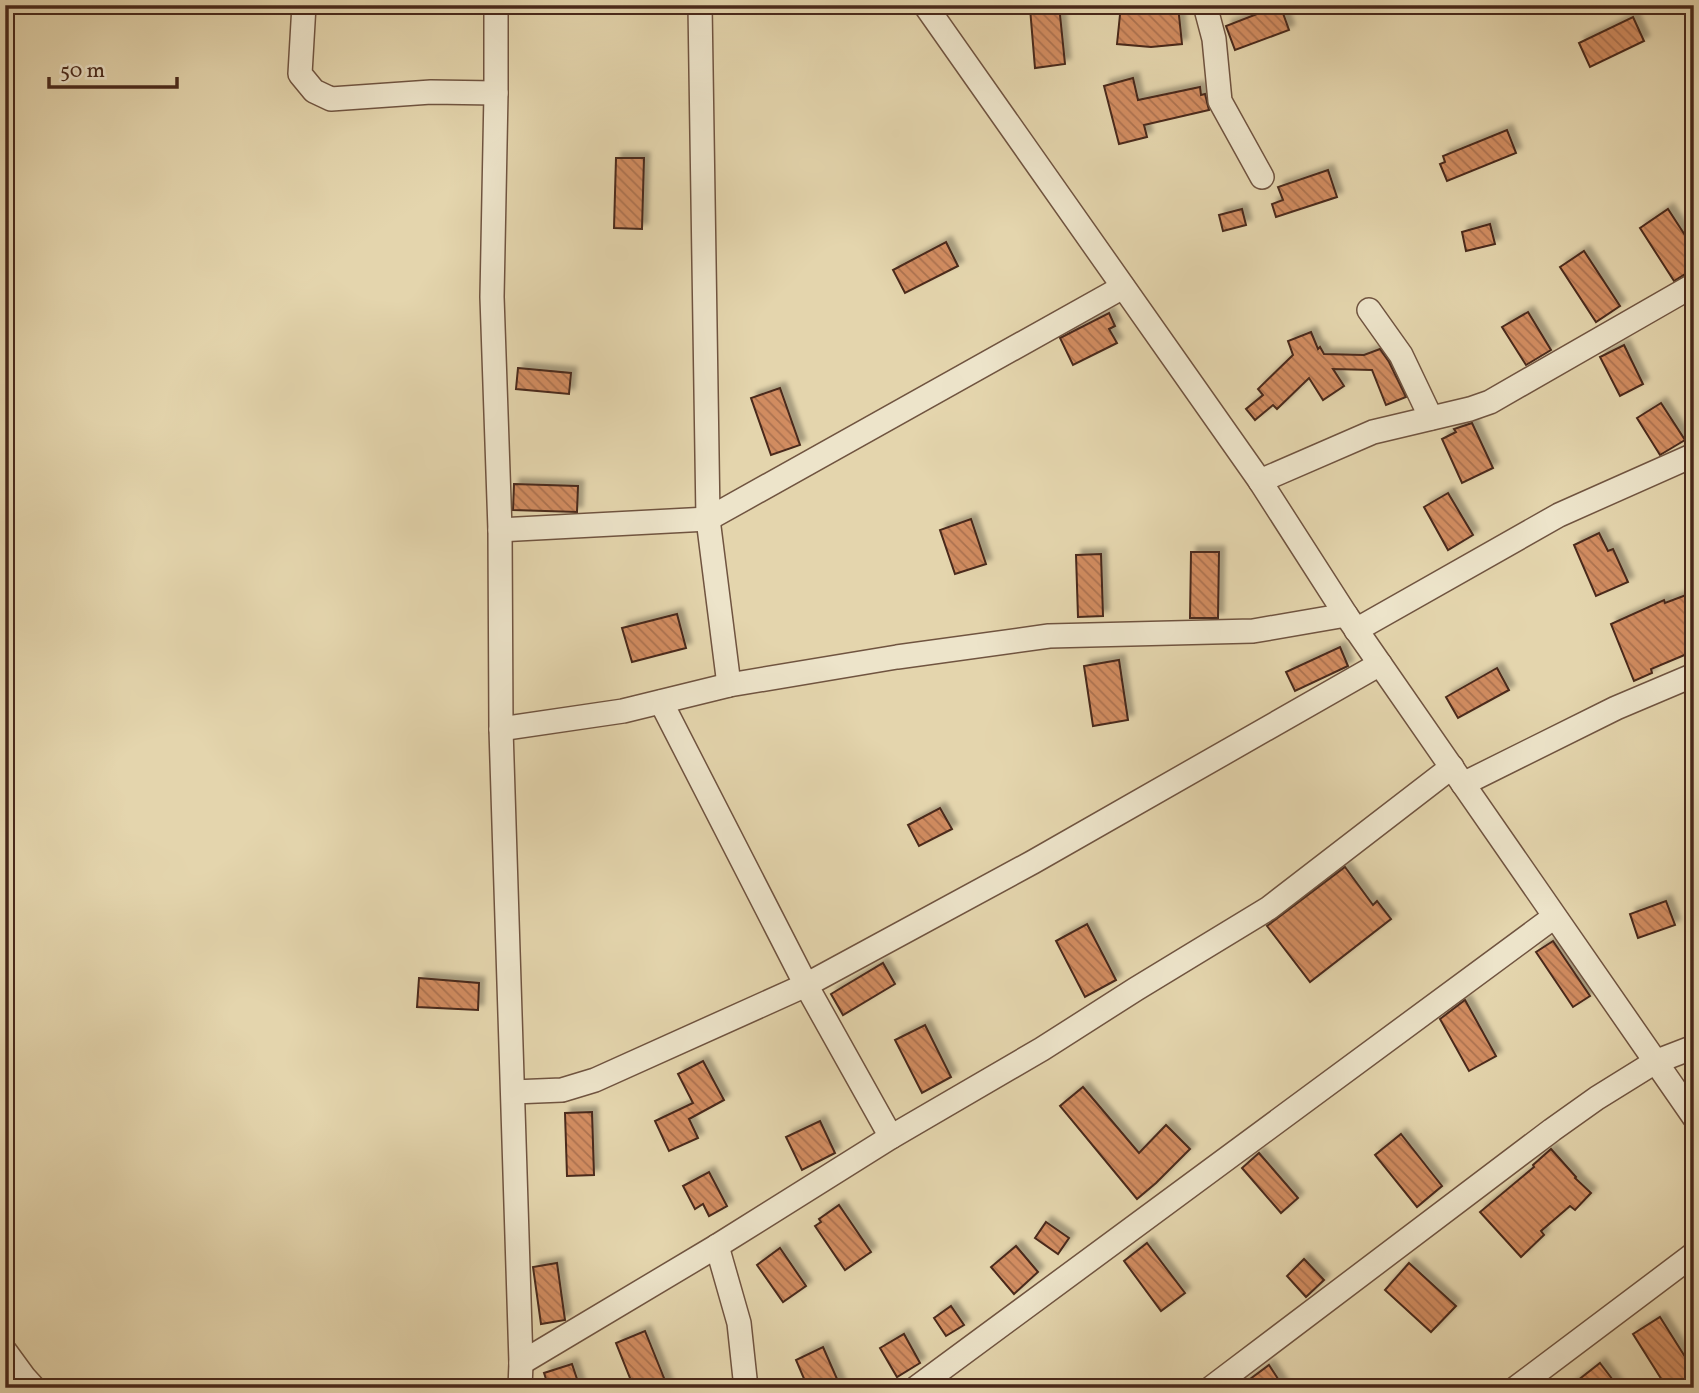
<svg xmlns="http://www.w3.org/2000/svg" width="1699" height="1393" viewBox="0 0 1699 1393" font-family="Vollkorn,serif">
	<defs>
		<pattern id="building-back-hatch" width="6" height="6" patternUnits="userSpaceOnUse" patternTransform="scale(1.75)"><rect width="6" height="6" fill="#d18c61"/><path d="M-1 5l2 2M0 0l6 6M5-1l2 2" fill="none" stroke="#ac724f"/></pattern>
		<filter id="shadow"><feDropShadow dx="5.5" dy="-5.5" stdDeviation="2" flood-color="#0004"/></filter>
	</defs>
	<rect width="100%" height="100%" fill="#e4d5ad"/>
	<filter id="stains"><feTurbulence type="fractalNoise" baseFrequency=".00286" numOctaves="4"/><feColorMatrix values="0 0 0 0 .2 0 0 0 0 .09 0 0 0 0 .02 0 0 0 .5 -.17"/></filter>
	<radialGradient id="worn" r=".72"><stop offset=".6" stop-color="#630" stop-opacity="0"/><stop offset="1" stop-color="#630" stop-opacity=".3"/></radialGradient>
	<!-- building -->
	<g fill="url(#building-back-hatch)" stroke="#49291b" stroke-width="2" filter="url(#shadow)">
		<polygon points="1059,5 1065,64 1035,68 1030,8"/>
		<polygon points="1121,5 1159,8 1178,6 1182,44 1151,47 1117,44"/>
		<polygon points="1280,5 1289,30 1235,50 1226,26"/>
		<polygon points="1633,17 1644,41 1590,67 1579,43"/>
		<polygon points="1133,78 1138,100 1200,87 1201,95 1205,94 1209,110 1144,125 1147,137 1119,144 1104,86"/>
		<polygon points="1507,130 1516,153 1447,181 1440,164 1445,162 1443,156"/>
		<polygon points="616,158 644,158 642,229 614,228"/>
		<polygon points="1328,170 1337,197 1276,217 1272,204 1283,200 1278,187"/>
		<polygon points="1242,209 1246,225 1223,231 1219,215"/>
		<polygon points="1668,209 1694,249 1694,271 1687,273 1674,281 1640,228"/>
		<polygon points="1490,224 1495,244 1466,251 1462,232"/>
		<polygon points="946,242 958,266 905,293 893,270"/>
		<polygon points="1584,251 1620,306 1596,322 1560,267"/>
		<polygon points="1528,312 1551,350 1526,365 1502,327"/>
		<polygon points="1109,313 1115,326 1109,329 1117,343 1073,365 1060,338"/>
		<polygon points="1311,332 1318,349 1320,347 1324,354 1364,355 1380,349 1389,362 1406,397 1386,405 1372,370 1333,369 1344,386 1323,400 1309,378 1277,409 1273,405 1255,420 1246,409 1263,395 1258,389 1293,355 1288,341"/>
		<polygon points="1624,345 1643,384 1620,396 1600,357"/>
		<polygon points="518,368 571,373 569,394 516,389"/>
		<polygon points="780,388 800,445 771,455 751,398"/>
		<polygon points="1661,403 1685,440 1660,455 1637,418"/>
		<polygon points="1472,423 1493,468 1462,483 1442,439 1456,432 1454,429"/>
		<polygon points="514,484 578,486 577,512 513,510"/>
		<polygon points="1448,493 1473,535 1448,550 1424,507"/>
		<polygon points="971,519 986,564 955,574 940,530"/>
		<polygon points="1599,533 1608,551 1613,549 1628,582 1596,596 1574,545"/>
		<polygon points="1191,552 1219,552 1218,618 1190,618"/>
		<polygon points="1101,554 1103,616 1078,617 1076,555"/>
		<polygon points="1694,592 1694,651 1651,669 1652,673 1634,681 1611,624 1664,600 1665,603"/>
		<polygon points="677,614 686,648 632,662 622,628"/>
		<polygon points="1340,647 1348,666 1295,691 1286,672"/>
		<polygon points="1119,660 1128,720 1093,726 1084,666"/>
		<polygon points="1497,668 1509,690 1458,718 1446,697"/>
		<polygon points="940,808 952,829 919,846 908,825"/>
		<polygon points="1345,867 1373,905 1377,901 1391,919 1310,982 1267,926"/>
		<polygon points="1666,901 1675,925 1638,938 1630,914"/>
		<polygon points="1087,924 1116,980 1085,997 1056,941"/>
		<polygon points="1553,941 1590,996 1573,1007 1536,952"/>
		<polygon points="883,963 895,984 843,1015 831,994"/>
		<polygon points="419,978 479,983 478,1010 417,1007"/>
		<polygon points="1465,1000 1496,1056 1469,1071 1440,1019"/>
		<polygon points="925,1025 951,1077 922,1093 895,1040"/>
		<polygon points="703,1061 724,1100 689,1119 698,1138 669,1151 655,1121 693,1103 678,1074"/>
		<polygon points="1083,1087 1139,1153 1166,1125 1190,1149 1156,1183 1137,1199 1060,1106"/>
		<polygon points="592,1112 594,1175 567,1176 565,1113"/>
		<polygon points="820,1121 835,1153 802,1170 786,1137"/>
		<polygon points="1401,1134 1442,1186 1417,1207 1375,1155"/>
		<polygon points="1551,1149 1576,1177 1575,1178 1591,1193 1575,1210 1570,1206 1541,1231 1544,1235 1521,1257 1480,1212 1534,1167 1533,1165"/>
		<polygon points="1259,1153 1298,1198 1281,1213 1242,1168"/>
		<polygon points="709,1172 727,1206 709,1216 703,1204 695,1209 683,1186"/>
		<polygon points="839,1205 871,1252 845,1270 815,1226 821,1222 819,1219"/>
		<polygon points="1046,1222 1069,1238 1058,1254 1035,1238"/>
		<polygon points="1147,1243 1185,1293 1161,1311 1124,1261"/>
		<polygon points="1016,1246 1038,1272 1014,1294 991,1267"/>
		<polygon points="780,1248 806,1286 783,1302 757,1265"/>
		<polygon points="1304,1259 1324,1280 1306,1297 1287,1276"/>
		<polygon points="557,1263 565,1320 541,1324 533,1267"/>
		<polygon points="1409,1263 1456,1306 1431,1332 1385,1290"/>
		<polygon points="951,1306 964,1325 946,1336 934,1318"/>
		<polygon points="1660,1317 1694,1371 1694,1388 1667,1388 1633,1334"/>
		<polygon points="645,1331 668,1388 634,1388 616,1343"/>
		<polygon points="904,1334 920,1363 897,1377 880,1348"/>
		<polygon points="823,1347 841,1388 808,1388 796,1360"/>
		<polygon points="1600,1363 1619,1388 1568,1388"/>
		<polygon points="572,1364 580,1388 549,1388 544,1373"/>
		<polygon points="1269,1365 1284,1388 1238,1388"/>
	</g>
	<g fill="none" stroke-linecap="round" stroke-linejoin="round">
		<!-- minor casing -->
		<g stroke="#705440" stroke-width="26">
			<g id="minor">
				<polyline points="304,5 300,74 314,91 331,99 431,92 496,93"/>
				<polyline points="496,5 496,93 492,297 500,530 501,729 521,1363 520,1388"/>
				<polyline points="700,5 708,519 729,685"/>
				<polyline points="925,5 1260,481 1346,615 1694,1117"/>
				<polyline points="1205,5 1214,39 1220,101 1262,177"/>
				<polyline points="1369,310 1401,355 1431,418"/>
				<polyline points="1260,481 1373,432 1470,409 1490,402 1694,285"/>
				<polyline points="500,530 708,519 1123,287"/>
				<polyline points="1356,630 1559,515 1694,455"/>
				<polyline points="661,702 806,985 891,1137"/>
				<polyline points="501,729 623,711 729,685 897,657 1049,636 1253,631 1346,615"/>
				<polyline points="1463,784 1616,708 1694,675"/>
				<polyline points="513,1092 562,1090 595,1080 806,985 1033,862 1380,664"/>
				<polyline points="717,1246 739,1323 746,1388"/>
				<polyline points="5,1351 24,1377 34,1388"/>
				<polyline points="521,1363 717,1246 891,1137 1042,1049 1136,989 1269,908 1452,767"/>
				<polyline points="916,1388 1554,917"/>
				<polyline points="1211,1388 1552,1130 1597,1098 1655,1062 1694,1047"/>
				<polyline points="1516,1388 1694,1254"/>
			</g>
		</g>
		<!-- minor -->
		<use href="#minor" stroke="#ede4ca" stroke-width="23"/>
	</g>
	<!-- margin -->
	<rect width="1699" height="1393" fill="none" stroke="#e4d5ad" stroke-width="28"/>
	<rect x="7" y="7" width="1685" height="1379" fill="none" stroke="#49291b" stroke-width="3.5"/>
	<rect x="14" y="14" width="1671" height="1365" fill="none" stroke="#49291b" stroke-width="2"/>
	<!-- scale -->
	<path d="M49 77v10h128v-10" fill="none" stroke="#49291b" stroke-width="3.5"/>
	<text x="60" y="77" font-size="21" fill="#49291b" stroke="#ede4ca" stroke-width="5" paint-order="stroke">50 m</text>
	<rect width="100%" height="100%" filter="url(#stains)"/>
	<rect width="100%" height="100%" fill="url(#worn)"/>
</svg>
